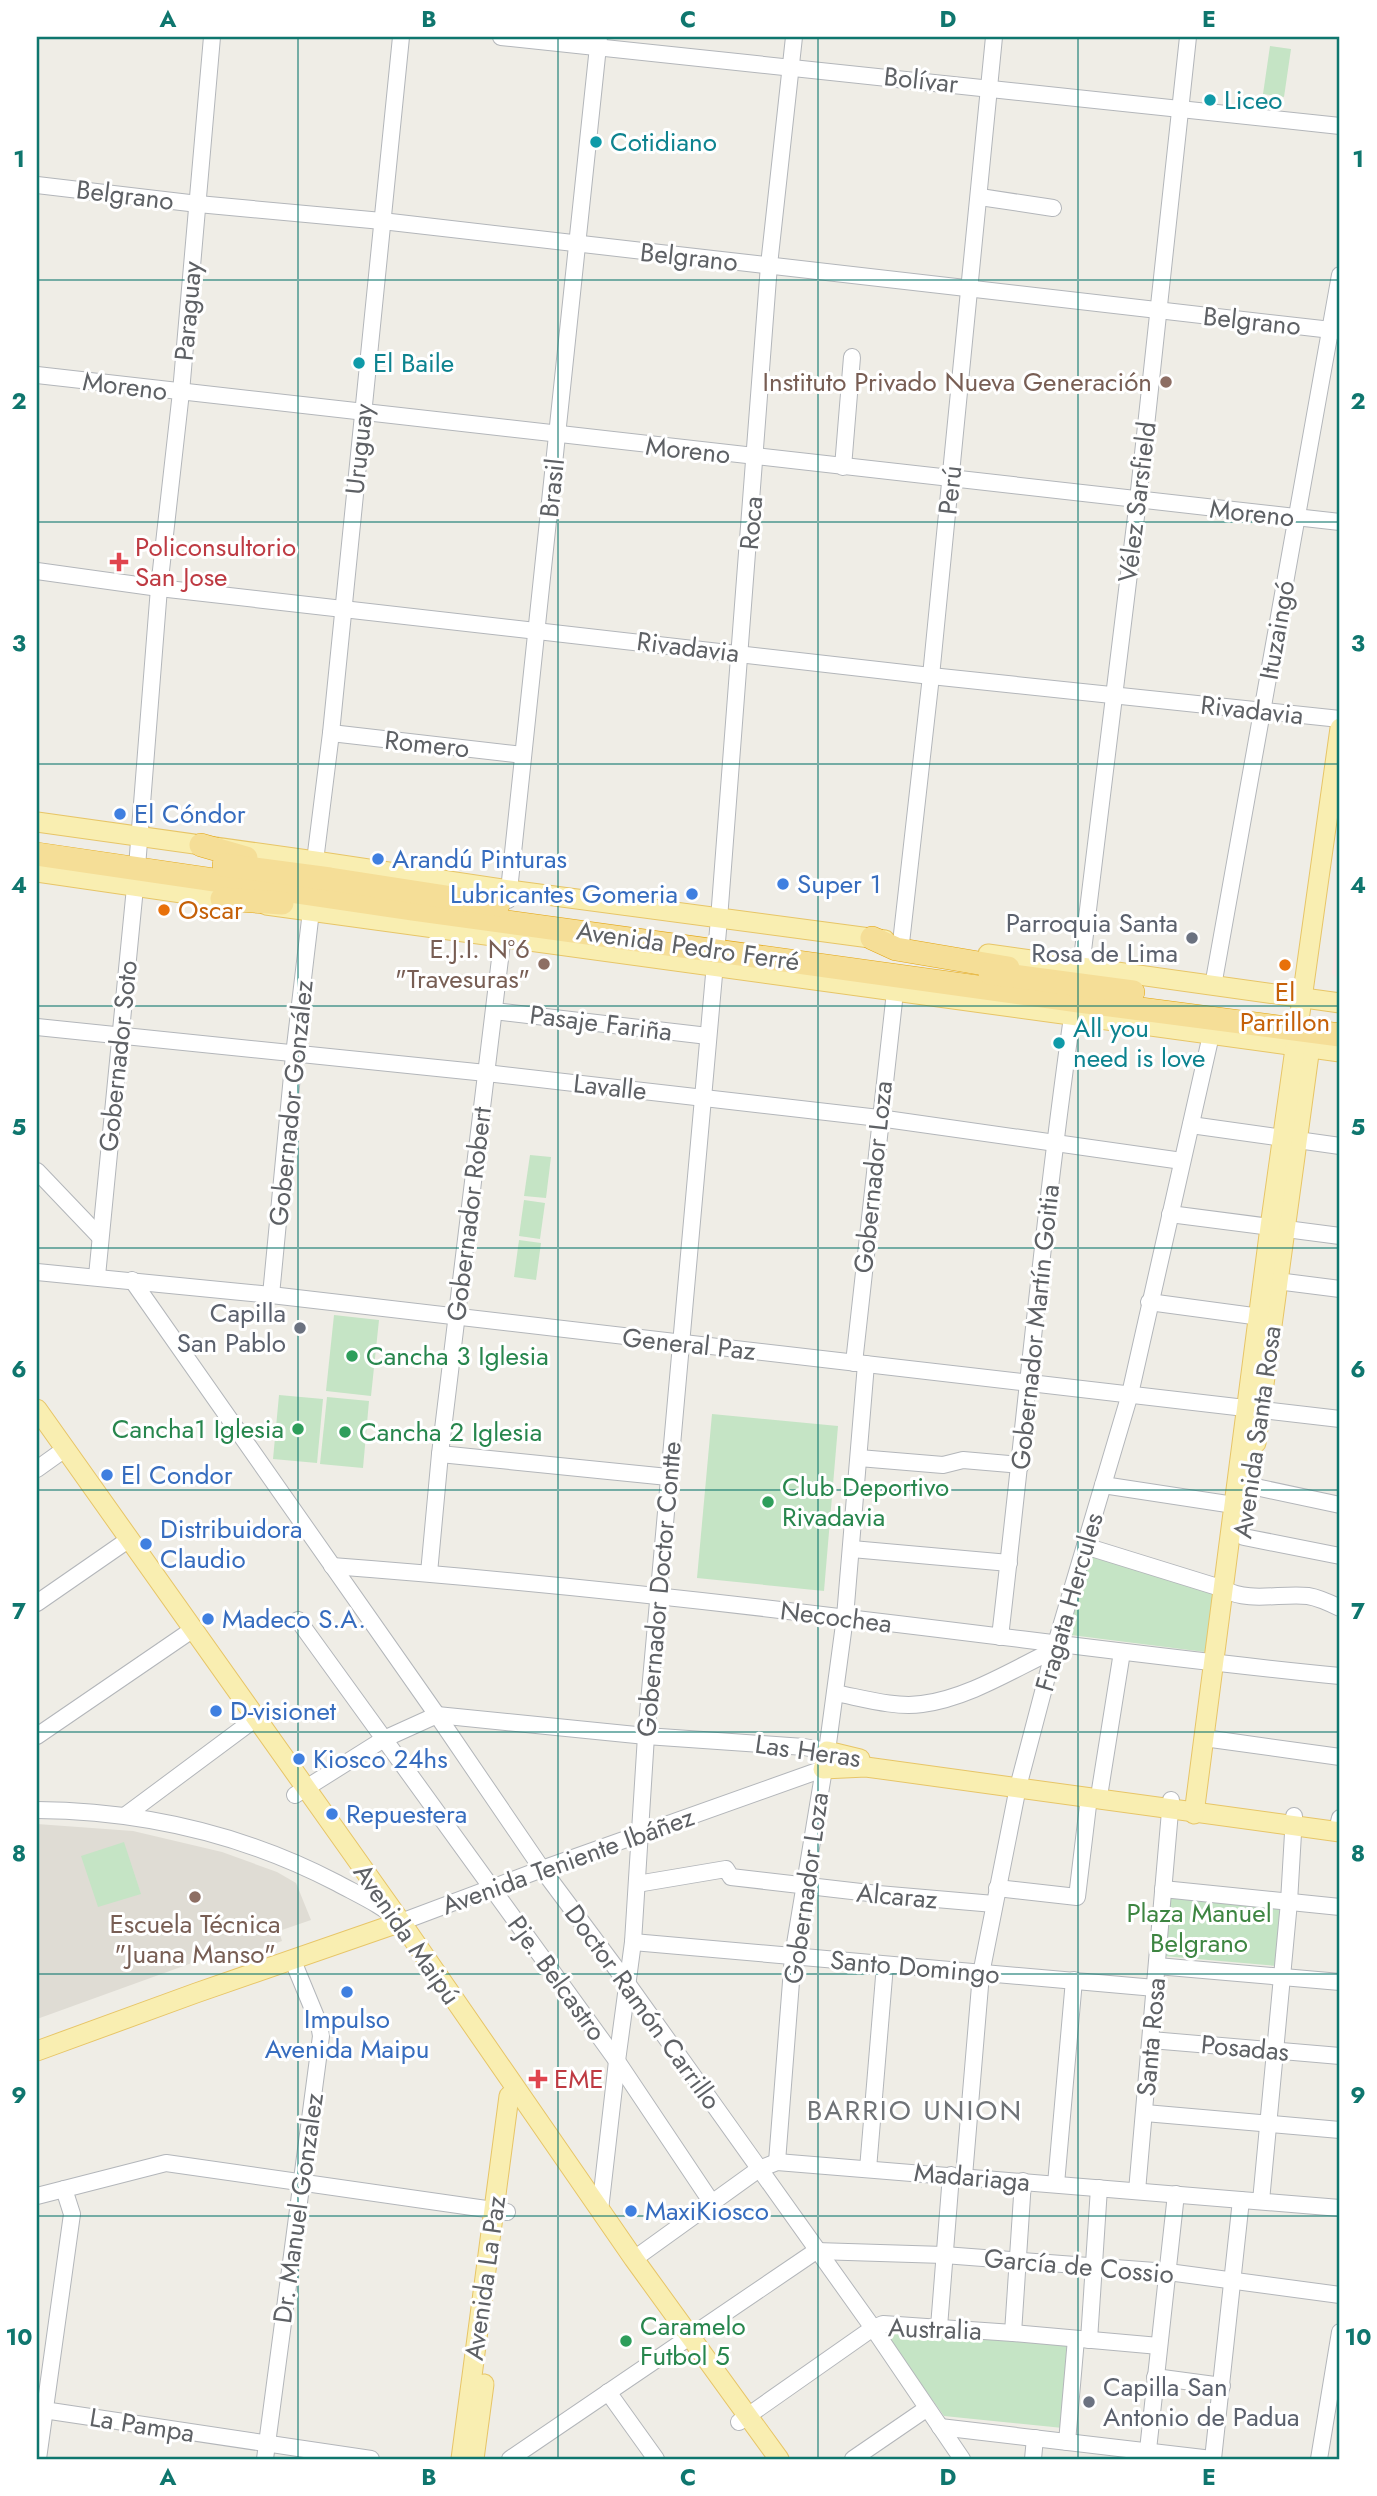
<svg xmlns="http://www.w3.org/2000/svg" width="1377" height="2496" viewBox="0 0 1377 2496" font-family="Jost,sans-serif">
	<rect width="100%" height="100%" fill="#efede6"/>
	<!-- education -->
	<polygon fill="#dfdcd4" points="37,1824 133,1831 222,1852 277,1872 296,1883 311,1920 279,1931 282,1941 229,1960 225,1951 37,2019"/>
	<!-- medical -->
	<polygon fill="#fae6e4" points="1340,909 1340,982 1332,973"/>
	<!-- green -->
	<g fill="#c5e4c5">
		<polygon points="1270,46 1291,49 1284,97 1263,94"/>
		<polygon points="530,1155 551,1157 546,1198 524,1196"/>
		<polygon points="524,1200 545,1203 540,1239 519,1236"/>
		<polygon points="519,1240 541,1243 536,1280 514,1277"/>
		<polygon points="334,1315 379,1320 371,1396 326,1391"/>
		<polygon points="279,1395 323,1399 317,1463 273,1459"/>
		<polygon points="327,1397 369,1401 363,1468 320,1464"/>
		<polygon points="712,1414 838,1426 824,1591 697,1578"/>
		<polygon points="1087,1553 1214,1589 1205,1652 1063,1634"/>
		<polygon points="124,1842 141,1894 98,1907 81,1856"/>
		<polygon points="1169,1894 1285,1905 1277,1966 1163,1956"/>
		<polygon points="881,2328 1068,2341 1063,2428 944,2416"/>
	</g>
	<g fill="none" stroke-linecap="round" stroke-linejoin="round">
		<!-- minor casing -->
		<g stroke="#b3b6ba" stroke-width="18">
			<g id="minor">
				<polyline points="501,37 1340,126"/>
				<polyline points="37,185 198,204 382,221 1340,331"/>
				<polyline points="980,197 1053,208"/>
				<polyline points="37,375 1340,522"/>
				<polyline points="843,467 852,357"/>
				<polyline points="37,571 159,588 931,676 1340,719"/>
				<polyline points="331,733 523,755"/>
				<polyline points="315,861 331,733 401,37"/>
				<polyline points="508,900 599,37"/>
				<polyline points="901,943 931,676 994,37"/>
				<polyline points="1081,967 1138,500 1188,37"/>
				<polyline points="1213,986 1340,275"/>
				<polyline points="494,1011 708,1036"/>
				<polyline points="37,1027 486,1073 879,1118 1182,1161"/>
				<polyline points="1191,1125 1340,1146"/>
				<polyline points="37,1171 100,1237"/>
				<polyline points="1170,1214 1340,1236"/>
				<polyline points="37,1272 271,1295 1340,1419"/>
				<polyline points="97,1276 137,867 159,588 181,392 212,37"/>
				<polyline points="132,1280 437,1715 542,1869 627,1983 873,2328 962,2459"/>
				<polyline points="1277,1281 1340,1289"/>
				<polyline points="271,1295 294,1055 311,911"/>
				<polyline points="1149,1302 1268,1318"/>
				<polyline points="854,1363 895,992"/>
				<polyline points="440,1454 668,1477"/>
				<polyline points="859,1458 943,1465 963,1460 1021,1465"/>
				<polyline points="37,1469 65,1449"/>
				<polyline points="1103,1485 1247,1507"/>
				<polyline points="1251,1486 1340,1505"/>
				<polyline points="1244,1537 1340,1556"/>
				<path d="M 1085,1546 L 1224,1589 C 1248,1603 1281,1593 1308,1596 C 1320,1598 1330,1603 1340,1608"/>
				<polyline points="852,1549 1009,1563"/>
				<path d="M 332,1566 C 504,1579 676,1597 847,1618 C 1011,1637 1175,1660 1340,1676"/>
				<polyline points="429,1573 440,1454 504,926"/>
				<polyline points="37,1603 128,1540"/>
				<polyline points="298,1620 617,2061 712,2203"/>
				<path d="M 1000,1637 C 1024,1430 1043,1223 1072,1017"/>
				<path d="M 835,1693 C 862,1698 895,1708 922,1704 C 968,1698 1012,1670 1054,1650"/>
				<polyline points="37,1736 192,1630"/>
				<polyline points="1204,1738 1340,1757"/>
				<polyline points="1100,1790 1122,1652"/>
				<polyline points="295,1795 384,1739 437,1715 646,1736 804,1747 827,1751"/>
				<path d="M 37,1810 C 142,1811 243,1834 337,1883 C 359,1895 382,1905 401,1922 L 542,1869 L 823,1769"/>
				<polyline points="126,1815 255,1719"/>
				<polyline points="1339,1822 1340,1818"/>
				<polyline points="637,1884 726,1869 731,1877 878,1894 994,1904"/>
				<polyline points="997,1888 1077,1897 1089,1797"/>
				<polyline points="1163,1889 1340,1907"/>
				<polyline points="633,1942 1155,1988"/>
				<polyline points="1157,1966 1340,1982"/>
				<polyline points="1151,2040 1340,2056"/>
				<polyline points="1145,2113 1340,2130"/>
				<polyline points="777,2162 793,1956 827,1751 845,1617 866,1364"/>
				<polyline points="868,2169 885,1965"/>
				<polyline points="964,2176 981,1974 1018,1787 1054,1650 1130,1394 1211,1035"/>
				<polyline points="1056,2184 1074,1980"/>
				<polyline points="1137,2191 1171,1800"/>
				<polyline points="37,2196 166,2163 507,2212"/>
				<polyline points="1261,2201 1289,1902 1294,1816"/>
				<polyline points="600,2210 617,2061 633,1942 646,1736 719,919 769,265 794,37"/>
				<polyline points="634,2259 759,2169 777,2162 1340,2208"/>
				<polyline points="939,2327 951,2175"/>
				<polyline points="1013,2333 1023,2181"/>
				<polyline points="1089,2340 1099,2188"/>
				<polyline points="1155,2377 1222,2386"/>
				<polyline points="608,2392 656,2459"/>
				<polyline points="37,2409 371,2459"/>
				<polyline points="739,2422 873,2328 883,2324 1013,2333 1159,2346"/>
				<polyline points="940,2427 1212,2459"/>
				<polyline points="1067,2442 1076,2339"/>
				<polyline points="38,2459 72,2214 64,2189"/>
				<polyline points="265,2459 321,2036 319,2024 293,1961"/>
				<polyline points="510,2459 816,2251 944,2255 1168,2272 1340,2295"/>
				<polyline points="853,2459 926,2409"/>
				<polyline points="1033,2459 1035,2438"/>
				<polyline points="1147,2459 1176,2194"/>
				<polyline points="1213,2459 1241,2200"/>
				<polyline points="1319,2459 1340,2332"/>
			</g>
		</g>
		<!-- major casing -->
		<g stroke="#e7c567" stroke-width="21">
			<g id="major">
				<polyline points="37,822 315,861 509,890 885,940"/>
				<polyline points="37,872 237,901"/>
				<polyline points="266,905 1340,1052"/>
				<polyline points="988,954 1340,1003"/>
				<polyline points="37,1409 401,1922 634,2259 779,2459"/>
				<polyline points="1256,1443 1309,1054"/>
				<polyline points="827,1751 860,1759"/>
				<polyline points="823,1769 866,1767 1340,1832"/>
				<polyline points="1194,1814 1270,1227 1340,728"/>
				<polyline points="37,2051 196,1993 401,1922"/>
				<polyline points="461,2459 509,2096"/>
				<polyline points="474,2459 484,2384"/>
			</g>
		</g>
		<!-- highway casing -->
		<g stroke="#e3a512" stroke-width="24">
			<g id="highway">
				<polyline points="201,845 246,858"/>
				<polyline points="37,854 413,909 1079,1001 1340,1035"/>
				<polyline points="224,865 330,879 498,905"/>
				<polyline points="222,899 282,903"/>
				<polyline points="872,938 896,949 1008,968"/>
				<polyline points="990,973 1133,992"/>
			</g>
		</g>
		<!-- minor -->
		<use href="#minor" stroke="#fff" stroke-width="16"/>
		<!-- major -->
		<use href="#major" stroke="#f9eeb1" stroke-width="19"/>
		<!-- highway -->
		<use href="#highway" stroke="#f5de97" stroke-width="23"/>
	</g>
	<!-- grid -->
	<path fill="none" stroke="#0f766e" stroke-width="2" stroke-opacity="0.55" d="M 298,37 L 298,2459M 558,37 L 558,2459M 818,37 L 818,2459M 1078,37 L 1078,2459M 37,280 L 1340,280M 37,522 L 1340,522M 37,764 L 1340,764M 37,1006 L 1340,1006M 37,1248 L 1340,1248M 37,1490 L 1340,1490M 37,1732 L 1340,1732M 37,1974 L 1340,1974M 37,2216 L 1340,2216"/>
	<!-- markers -->
	<g fill="#0f9aa8" stroke="#fff" stroke-width="2.5">
		<circle cx="1210" cy="100" r="7"/>
		<circle cx="596" cy="142" r="7"/>
		<circle cx="359" cy="363" r="7"/>
		<circle cx="1059" cy="1043" r="7"/>
	</g>
	<g fill="#8d6e63" stroke="#fff" stroke-width="2.5">
		<circle cx="1166" cy="382" r="7"/>
		<circle cx="544" cy="964" r="7"/>
		<circle cx="195" cy="1897" r="7"/>
	</g>
	<g fill="#e0444e" stroke="#fff" stroke-width="2.5">
		<path d="M115.5 551.5h7v7h7v7h-7v7h-7v-7h-7v-7h7z"/>
		<path d="M534.5 2068.5h7v7h7v7h-7v7h-7v-7h-7v-7h7z"/>
	</g>
	<g fill="#3f7fe0" stroke="#fff" stroke-width="2.5">
		<circle cx="120" cy="814" r="7"/>
		<circle cx="378" cy="859" r="7"/>
		<circle cx="783" cy="884" r="7"/>
		<circle cx="692" cy="894" r="7"/>
		<circle cx="107" cy="1475" r="7"/>
		<circle cx="146" cy="1544" r="7"/>
		<circle cx="208" cy="1619" r="7"/>
		<circle cx="216" cy="1711" r="7"/>
		<circle cx="299" cy="1759" r="7"/>
		<circle cx="332" cy="1814" r="7"/>
		<circle cx="347" cy="1992" r="7"/>
		<circle cx="631" cy="2211" r="7"/>
	</g>
	<g fill="#e8710a" stroke="#fff" stroke-width="2.5">
		<circle cx="164" cy="910" r="7"/>
		<circle cx="1285" cy="965" r="7"/>
	</g>
	<g fill="#6b7280" stroke="#fff" stroke-width="2.5">
		<circle cx="1192" cy="938" r="7"/>
		<circle cx="300" cy="1328" r="7"/>
		<circle cx="1089" cy="2402" r="7"/>
	</g>
	<g fill="#2e9e5b" stroke="#fff" stroke-width="2.5">
		<circle cx="352" cy="1356" r="7"/>
		<circle cx="298" cy="1429" r="7"/>
		<circle cx="345" cy="1432" r="7"/>
		<circle cx="768" cy="1502" r="7"/>
		<circle cx="626" cy="2341" r="7"/>
	</g>
	<g text-anchor="middle" dominant-baseline="central" stroke-width="6" stroke-linejoin="round" paint-order="stroke">
		<!-- street labels -->
		<g font-size="26" fill="#5e6165" stroke="#fff">
			<text transform="translate(921 80) rotate(6)">Bolívar</text>
			<text transform="translate(125 195) rotate(7)">Belgrano</text>
			<text transform="translate(689 257) rotate(6)">Belgrano</text>
			<text transform="translate(188 311) rotate(-85)">Paraguay</text>
			<text transform="translate(1252 321) rotate(6)">Belgrano</text>
			<text transform="translate(125 386) rotate(7)">Moreno</text>
			<text transform="translate(359 449) rotate(-84)">Uruguay</text>
			<text transform="translate(688 450) rotate(6)">Moreno</text>
			<text transform="translate(552 488) rotate(-84)">Brasil</text>
			<text transform="translate(950 490) rotate(-84)">Perú</text>
			<text transform="translate(1137 502) rotate(-83)">Vélez Sarsfield</text>
			<text transform="translate(1252 513) rotate(6)">Moreno</text>
			<text transform="translate(751 523) rotate(-85)">Roca</text>
			<text transform="translate(1277 630) rotate(-80)">Ituzaingó</text>
			<text transform="translate(688 647) rotate(7)">Rivadavia</text>
			<text transform="translate(1252 710) rotate(6)">Rivadavia</text>
			<text transform="translate(427 744) rotate(6)">Romero</text>
			<text transform="translate(688 946) rotate(8)">Avenida Pedro Ferré</text>
			<text transform="translate(601 1023) rotate(7)">Pasaje Fariña</text>
			<text transform="translate(118 1056) rotate(-84)">Gobernador Soto</text>
			<text transform="translate(610 1087) rotate(6)">Lavalle</text>
			<text transform="translate(291 1103) rotate(-84)">Gobernador González</text>
			<text transform="translate(873 1177) rotate(-84)">Gobernador Loza</text>
			<text transform="translate(469 1214) rotate(-83)">Gobernador Robert</text>
			<text transform="translate(1035 1327) rotate(-84)">Gobernador Martín Goitia</text>
			<text transform="translate(689 1344) rotate(6)">General Paz</text>
			<text transform="translate(1257 1432) rotate(-82)">Avenida Santa Rosa</text>
			<text transform="translate(659 1589) rotate(-85)">Gobernador Doctor Contte</text>
			<text transform="translate(1069 1602) rotate(-74)">Fragata Hercules</text>
			<text transform="translate(836 1617) rotate(7)">Necochea</text>
			<text transform="translate(808 1751) rotate(8)">Las Heras</text>
			<text transform="translate(568 1861) rotate(-20)">Avenida Teniente Ibáñez</text>
			<text transform="translate(806 1888) rotate(-82)">Gobernador Loza</text>
			<text transform="translate(897 1896) rotate(5)">Alcaraz</text>
			<text transform="translate(407 1934) rotate(55)">Avenida Maipú</text>
			<text transform="translate(915 1967) rotate(5)">Santo Domingo</text>
			<text transform="translate(557 1978) rotate(54)">Pje. Belcastro</text>
			<text transform="translate(643 2007) rotate(54)">Doctor Ramón Carrillo</text>
			<text transform="translate(1151 2037) rotate(-85)">Santa Rosa</text>
			<text transform="translate(1245 2048) rotate(5)">Posadas</text>
			<text transform="translate(972 2177) rotate(5)">Madariaga</text>
			<text transform="translate(298 2208) rotate(-82)">Dr. Manuel Gonzalez</text>
			<text transform="translate(1079 2266) rotate(5)">García de Cossio</text>
			<text transform="translate(485 2278) rotate(-82)">Avenida La Paz</text>
			<text transform="translate(935 2329) rotate(2)">Australia</text>
			<text transform="translate(142 2425) rotate(9)">La Pampa</text>
		</g>
		<!-- culture labels -->
		<g font-size="26" fill="#0d838f" stroke="#fff" text-anchor="start">
			<text x="1224" y="100">Liceo</text>
			<text x="610" y="142">Cotidiano</text>
			<text x="373" y="363">El Baile</text>
			<text x="1073" y="1028">All you<tspan x="1073" dy="30">need is love</tspan></text>
		</g>
		<!-- education labels -->
		<g font-size="26" fill="#785e54" stroke="#fff" text-anchor="end">
			<text x="1152" y="382">Instituto Privado Nueva Generación</text>
			<text x="530" y="949">E.J.I. Nº6<tspan x="530" dy="30">"Travesuras"</tspan></text>
			<text x="195" y="1924" text-anchor="middle">Escuela Técnica<tspan x="195" dy="30">"Juana Manso"</tspan></text>
		</g>
		<!-- health labels -->
		<g font-size="26" fill="#be3a42" stroke="#fff" text-anchor="start">
			<text x="135" y="547">Policonsultorio<tspan x="135" dy="30">San Jose</tspan></text>
			<text x="554" y="2079">EME</text>
		</g>
		<!-- shop labels -->
		<g font-size="26" fill="#366cbe" stroke="#fff" text-anchor="start">
			<text x="134" y="814">El Cóndor</text>
			<text x="392" y="859">Arandú Pinturas</text>
			<text x="797" y="884">Super 1</text>
			<text x="678" y="894" text-anchor="end">Lubricantes Gomeria</text>
			<text x="121" y="1475">El Condor</text>
			<text x="160" y="1529">Distribuidora<tspan x="160" dy="30">Claudio</tspan></text>
			<text x="222" y="1619">Madeco S.A.</text>
			<text x="230" y="1711">D-visionet</text>
			<text x="313" y="1759">Kiosco 24hs</text>
			<text x="346" y="1814">Repuestera</text>
			<text x="347" y="2019" text-anchor="middle">Impulso<tspan x="347" dy="30">Avenida Maipu</tspan></text>
			<text x="645" y="2211">MaxiKiosco</text>
		</g>
		<!-- food labels -->
		<g font-size="26" fill="#c56008" stroke="#fff" text-anchor="start">
			<text x="178" y="910">Oscar</text>
			<text x="1285" y="992" text-anchor="middle">El<tspan x="1285" dy="30">Parrillon</tspan></text>
		</g>
		<!-- worship labels -->
		<g font-size="26" fill="#5b616d" stroke="#fff" text-anchor="end">
			<text x="1178" y="923">Parroquia Santa<tspan x="1178" dy="30">Rosa de Lima</tspan></text>
			<text x="286" y="1313">Capilla<tspan x="286" dy="30">San Pablo</tspan></text>
			<text x="1103" y="2387" text-anchor="start">Capilla San<tspan x="1103" dy="30">Antonio de Padua</tspan></text>
		</g>
		<!-- leisure labels -->
		<g font-size="26" fill="#27864d" stroke="#fff" text-anchor="start">
			<text x="366" y="1356">Cancha 3 Iglesia</text>
			<text x="284" y="1429" text-anchor="end">Cancha1 Iglesia</text>
			<text x="359" y="1432">Cancha 2 Iglesia</text>
			<text x="782" y="1487">Club Deportivo<tspan x="782" dy="30">Rivadavia</tspan></text>
			<text x="640" y="2326">Caramelo<tspan x="640" dy="30">Futbol 5</tspan></text>
		</g>
		<!-- park labels -->
		<g font-size="26" fill="#3d8541" stroke="#fff">
			<text x="1199" y="1913">Plaza Manuel<tspan x="1199" dy="30">Belgrano</tspan></text>
		</g>
		<!-- neighbourhood labels -->
		<g font-size="28" letter-spacing="2" fill="#6f7377" stroke="#fff">
			<text x="915" y="2110">BARRIO UNION</text>
		</g>
	</g>
	<!-- border -->
	<rect width="1377" height="2496" fill="none" stroke="#ffffff" stroke-width="77"/>
	<rect x="38" y="38" width="1300" height="2420" fill="none" stroke="#0f766e" stroke-width="2.5"/>
	<g font-size="23" text-anchor="middle" font-weight="bold" fill="#0f766e">
		<text x="168" y="27">A</text>
		<text x="429" y="27">B</text>
		<text x="688" y="27">C</text>
		<text x="948" y="27">D</text>
		<text x="1209" y="27">E</text>
		<text x="19" y="167">1</text>
		<text x="1358" y="167">1</text>
		<text x="19" y="409">2</text>
		<text x="1358" y="409">2</text>
		<text x="19" y="651">3</text>
		<text x="1358" y="651">3</text>
		<text x="19" y="893">4</text>
		<text x="1358" y="893">4</text>
		<text x="19" y="1135">5</text>
		<text x="1358" y="1135">5</text>
		<text x="19" y="1377">6</text>
		<text x="1358" y="1377">6</text>
		<text x="19" y="1619">7</text>
		<text x="1358" y="1619">7</text>
		<text x="19" y="1861">8</text>
		<text x="1358" y="1861">8</text>
		<text x="19" y="2103">9</text>
		<text x="1358" y="2103">9</text>
		<text x="19" y="2345">10</text>
		<text x="1358" y="2345">10</text>
		<text x="168" y="2485">A</text>
		<text x="429" y="2485">B</text>
		<text x="688" y="2485">C</text>
		<text x="948" y="2485">D</text>
		<text x="1209" y="2485">E</text>
	</g>
</svg>
